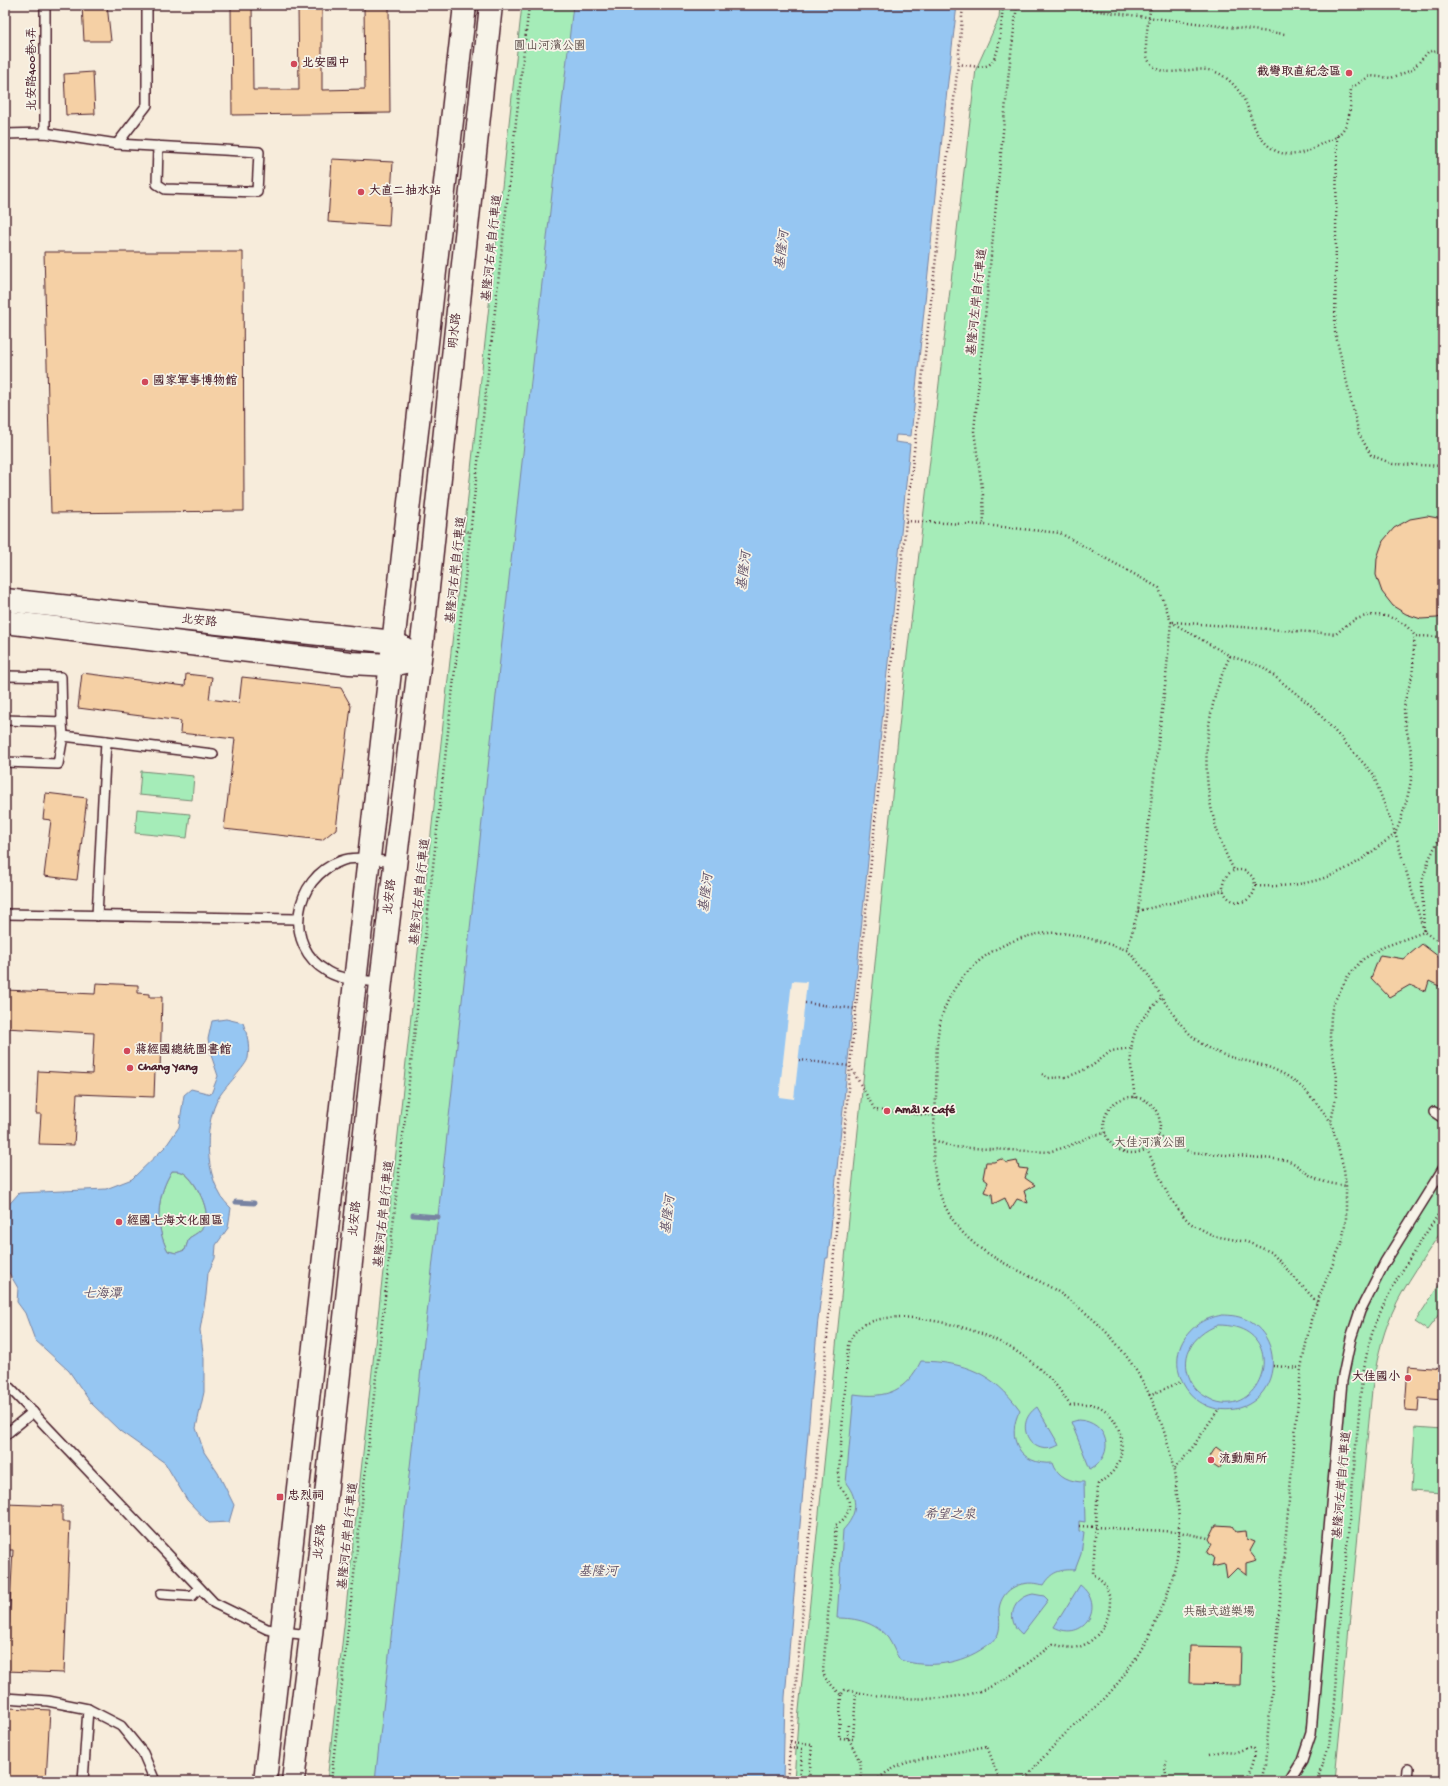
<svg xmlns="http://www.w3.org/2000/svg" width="1448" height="1786" viewBox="0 0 1448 1786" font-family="'Gochi Hand','LXGW WenKai TC',sans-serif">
	<rect width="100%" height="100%" fill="#f7ecdb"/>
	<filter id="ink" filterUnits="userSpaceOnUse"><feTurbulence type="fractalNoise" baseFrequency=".025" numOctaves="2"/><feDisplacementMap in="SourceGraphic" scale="8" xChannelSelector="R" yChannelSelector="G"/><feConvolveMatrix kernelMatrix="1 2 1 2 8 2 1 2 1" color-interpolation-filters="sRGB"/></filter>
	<g filter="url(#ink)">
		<!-- green -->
		<g fill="#a5ecb8" stroke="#788672">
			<polygon points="522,5 587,5 388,1781 327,1781"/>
			<path d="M 1000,5 L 1443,5 L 1443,1228 C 1426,1256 1405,1283 1392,1313 C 1381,1338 1376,1364 1372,1390 L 1334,1781 L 794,1781 L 798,1720 L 902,698 L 976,69 L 999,18 Z"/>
			<polygon points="141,771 194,776 192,800 139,795"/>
			<polygon points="137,809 190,814 187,838 135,833"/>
			<path d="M 172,1171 C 175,1171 179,1171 182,1172 C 194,1178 209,1207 206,1220 C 204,1230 197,1233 189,1238 L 185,1250 L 176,1253 L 168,1251 C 154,1226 157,1194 172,1171 Z"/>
			<polygon points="1443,1279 1443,1309 1427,1330 1415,1322"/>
			<polygon points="1415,1427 1443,1429 1443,1493 1411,1491"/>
		</g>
		<!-- water -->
		<g fill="#96c6f2" stroke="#7883a2" fill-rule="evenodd">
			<polygon points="573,5 957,5 947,90 911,436 896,435 895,442 910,444 828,1258 826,1258 818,1319 785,1697 783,1781 375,1781"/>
			<path d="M 226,1019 L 243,1023 C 247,1033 250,1046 248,1058 C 247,1065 224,1088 219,1097 C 204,1122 205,1169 220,1194 C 222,1199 227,1204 231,1208 L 228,1228 L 216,1245 L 215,1258 L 208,1273 L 206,1295 L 200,1330 L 204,1359 L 204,1392 L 196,1428 L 204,1452 L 218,1473 L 234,1505 L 229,1522 L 209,1523 L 187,1500 L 165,1463 L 120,1431 L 91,1403 L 69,1371 L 35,1340 L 25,1313 L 17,1302 L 18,1288 L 5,1266 L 5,1209 L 19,1193 L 106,1189 L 132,1179 L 166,1146 L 179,1127 L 184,1095 L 191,1089 L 211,1094 L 218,1076 L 212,1058 L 208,1039 L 212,1021 ZM 172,1171 C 175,1171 179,1171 182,1172 C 194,1177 209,1207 206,1220 C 204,1230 197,1233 189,1238 L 185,1250 L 176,1253 L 168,1251 C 154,1226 157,1194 172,1171 Z"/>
			<path d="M 1222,1315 C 1231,1315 1240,1316 1249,1321 C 1272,1334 1279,1364 1266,1387 C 1260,1398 1248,1407 1235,1409 C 1186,1417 1156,1356 1197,1325 C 1204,1319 1213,1317 1222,1315 ZM 1218,1325 C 1292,1325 1264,1419 1214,1401 C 1206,1397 1198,1393 1193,1385 C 1177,1358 1192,1335 1218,1325 Z"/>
			<path d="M 921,1361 C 965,1362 993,1373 1020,1410 C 1005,1438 1020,1466 1053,1463 C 1057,1477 1071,1482 1084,1482 L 1085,1522 L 1079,1521 L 1079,1531 L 1084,1532 L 1081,1554 L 1075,1570 C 1060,1569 1051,1572 1043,1585 C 1024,1579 1002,1587 999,1609 C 999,1617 1001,1626 998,1634 C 996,1639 989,1644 985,1647 C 961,1664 929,1669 900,1660 C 895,1653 893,1645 888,1638 C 875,1622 856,1618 837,1618 L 843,1530 C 857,1515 859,1500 846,1483 L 854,1394 C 887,1399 906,1391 921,1361 Z"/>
			<path d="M 1037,1407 L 1059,1445 C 1033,1460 1011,1425 1037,1407 Z"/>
			<path d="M 1078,1420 C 1108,1421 1117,1455 1090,1469 L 1071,1422 Z"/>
			<path d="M 1080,1585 C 1107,1606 1084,1643 1054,1627 Z"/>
			<path d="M 1033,1594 L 1044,1596 L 1048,1600 L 1022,1634 C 1005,1621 1012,1598 1033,1594 Z"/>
		</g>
		<!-- pier -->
		<polygon fill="#f7ecdb" points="792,981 807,982 794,1099 779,1097"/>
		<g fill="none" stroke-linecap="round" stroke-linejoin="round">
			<!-- stream -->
			<g stroke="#7883a2" stroke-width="5">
				<polyline points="236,1202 254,1203"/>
				<polyline points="413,1215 438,1217"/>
			</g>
		</g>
		<!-- building -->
		<g fill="#f5d0a5" stroke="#4a1f2b">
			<polygon points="82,5 107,5 111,41 84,41"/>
			<polygon points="231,5 252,5 253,90 299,90 298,5 322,5 322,90 365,89 364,5 389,5 390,113 232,115"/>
			<polygon points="93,72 95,114 66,115 64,74"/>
			<polygon points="332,159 393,162 389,226 328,222"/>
			<polygon points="44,252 243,252 244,511 51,513"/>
			<polygon points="1427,516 1443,519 1443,616 1437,618 1421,619 1406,614 1393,606 1382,592 1376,575 1377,558 1383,541 1394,528 1410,519"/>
			<polygon points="82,673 185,686 186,674 212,677 209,699 239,703 242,677 341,688 351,706 336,829 322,840 224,829 235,739 180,733 181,721 78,708"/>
			<polygon points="46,793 87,798 77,880 44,876 51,820 43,819"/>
			<polygon points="1422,944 1443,960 1443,988 1429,981 1426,991 1410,985 1389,997 1371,978 1380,955 1404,959"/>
			<polygon points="96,983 138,985 138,993 149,994 149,997 162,997 160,1070 155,1070 154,1097 77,1094 74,1145 39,1144 41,1114 36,1114 38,1071 92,1074 94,1033 5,1028 5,990 95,994"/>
			<polygon points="1001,1159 1007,1163 1017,1161 1019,1168 1028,1169 1025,1178 1035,1185 1024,1191 1028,1203 1017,1199 1010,1210 1005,1198 993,1204 992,1194 984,1192 988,1182 983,1178 986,1162 994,1162"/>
			<polygon points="1408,1366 1443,1369 1443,1400 1419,1398 1418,1411 1405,1410"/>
			<polygon points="1216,1447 1228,1456 1219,1469 1207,1461"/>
			<polygon points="5,1504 62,1506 62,1522 70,1522 64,1673 5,1671 5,1623 9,1624 13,1550 5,1550"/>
			<polygon points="1216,1525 1232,1526 1236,1532 1246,1531 1247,1539 1255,1542 1250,1551 1257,1560 1246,1563 1246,1575 1237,1568 1227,1578 1225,1564 1212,1567 1214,1557 1207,1553 1212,1544 1209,1539"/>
			<polygon points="1190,1646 1241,1647 1240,1685 1189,1684"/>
			<polygon points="9,1708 50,1710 46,1781 5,1781"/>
		</g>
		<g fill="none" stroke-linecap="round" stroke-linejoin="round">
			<!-- lane casing -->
			<g stroke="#4a1f2b" stroke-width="12">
				<g id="lane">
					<polyline points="45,5 45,133"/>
					<polyline points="5,134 45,133 117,144 259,152 257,192 165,189 157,184 158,146"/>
					<polyline points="117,144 147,105 147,5"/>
					<polyline points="5,676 61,677 62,722"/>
					<polyline points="5,720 62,722 63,736 58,764 5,762"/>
					<polyline points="63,736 106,741"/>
					<polyline points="5,914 298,919"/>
					<polyline points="97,916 106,741 213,754"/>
					<path d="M 381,982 C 363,980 344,981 328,972 C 282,946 293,878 341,861 C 357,855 378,861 395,862"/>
					<polyline points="1434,1112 1443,1118"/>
					<polyline points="5,1383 214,1603 267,1629 282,1632 311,1635"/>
					<polyline points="5,1435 33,1412"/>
					<polyline points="161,1594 192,1596 199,1588"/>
					<polyline points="5,1698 48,1701 88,1709 121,1726 143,1753 155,1781"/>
					<polyline points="83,1781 88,1709"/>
					<polyline points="1289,1781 1302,1760 1311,1733 1342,1381 1351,1338 1360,1311 1385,1262 1443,1169"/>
					<polyline points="1406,1781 1407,1770"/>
				</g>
			</g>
			<!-- secondary casing -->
			<g stroke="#4a1f2b" stroke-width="25">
				<g id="secondary">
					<polyline points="5,600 394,642 407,650"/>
					<polyline points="5,622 350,663 391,665 405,662"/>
					<polyline points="265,1781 465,5"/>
					<polyline points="293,1781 311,1635 381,982 424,625 491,5"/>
				</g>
			</g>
			<!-- path -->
			<g stroke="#4a1f2b" stroke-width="2.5" stroke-dasharray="1 3" stroke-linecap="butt">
				<path d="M 1017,5 L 1009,70 L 974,431 L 983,495 L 984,525 L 1060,533 L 1159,588 L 1171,622 L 1166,677 L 1138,911 L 1127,950 C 1104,943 1072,931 1048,933 C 996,937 949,975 939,1028 C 935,1049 937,1075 936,1097 C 934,1133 928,1171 944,1204 C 966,1252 1008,1263 1050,1287 C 1063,1294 1075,1305 1087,1314 C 1151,1368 1178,1447 1179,1529 C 1180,1587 1143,1658 1104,1699 C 1093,1710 1080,1719 1069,1730 C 1053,1746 1038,1763 1023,1781"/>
				<polyline points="1049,5 1285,34"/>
				<path d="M 1151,5 C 1149,19 1141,54 1151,64 C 1167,82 1196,61 1220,74 C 1232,81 1242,93 1247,106 C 1250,112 1251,120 1254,126 C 1269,157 1293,162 1321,144 C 1326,141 1333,140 1337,136 C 1352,124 1350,105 1351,88 L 1370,76 L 1391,78 L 1412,70 L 1429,51 L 1443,52"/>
				<path d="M 958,64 C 966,65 978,68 986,66 C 1002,62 1001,19 1003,5"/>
				<polyline points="1337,136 1335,332 1359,434 1371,455 1393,464 1443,466"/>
				<polyline points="906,521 984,525"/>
				<polyline points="451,561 455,561 454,569 459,570 463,531 470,532"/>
				<polyline points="1171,622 1230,656 1263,667 1314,708 1373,774 1395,833 1424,932 1443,944"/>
				<path d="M 1173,622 L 1336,634 C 1341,630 1345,625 1351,622 C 1373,609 1401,615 1415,636 L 1443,637"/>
				<path d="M 1230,656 C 1198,723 1198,805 1234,870"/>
				<circle cx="1239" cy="886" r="16"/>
				<path d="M 1256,886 C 1304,888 1342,878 1379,846 C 1384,842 1392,838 1395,833 C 1401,824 1412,783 1412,771 C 1414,751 1405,732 1404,711 C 1404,699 1409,688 1412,676 C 1414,663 1413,649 1415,636"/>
				<polyline points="1138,911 1224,890"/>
				<path d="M 1127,950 C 1134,958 1142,966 1148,975 C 1164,1000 1177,1026 1202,1044 C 1220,1057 1241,1059 1262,1065 C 1297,1076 1310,1094 1331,1122"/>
				<polyline points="805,1003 857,1009"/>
				<polyline points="799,1060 850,1066 875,1110 935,1116"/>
				<polyline points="1042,1074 1048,1078 1066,1077 1075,1074 1092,1066 1111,1051 1131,1048"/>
				<circle cx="1132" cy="1125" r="28"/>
				<path d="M 1135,1098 C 1132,1076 1127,1051 1136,1030 C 1141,1018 1152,1008 1161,998"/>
				<path d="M 1158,1136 L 1190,1152 L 1286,1160 C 1297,1163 1303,1172 1313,1177 C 1323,1183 1335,1184 1346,1186"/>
				<polyline points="934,1140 952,1147 1048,1152 1066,1147 1094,1135 1106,1133"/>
				<polyline points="1147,1149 1166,1191 1180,1212 1190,1223 1214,1236 1247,1242 1271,1252 1317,1302"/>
				<path d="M 899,1317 C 956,1320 1012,1338 1052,1381 C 1059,1388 1064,1397 1070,1405 C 1079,1404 1089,1403 1098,1406 C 1120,1416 1128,1447 1116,1467 C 1112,1474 1105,1479 1098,1484 L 1093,1574 C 1099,1578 1104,1582 1107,1589 C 1117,1610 1100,1642 1078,1647 C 1070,1649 1061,1646 1053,1644 C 1033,1659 1014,1676 990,1687 C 960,1701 914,1700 881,1696 C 869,1695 857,1692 845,1690 L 841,1695 L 825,1678 L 823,1671 L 836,1525 C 852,1516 854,1497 838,1486 L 848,1346 C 854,1322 878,1318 899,1317 Z"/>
				<polyline points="1273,1366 1301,1368"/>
				<polyline points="1149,1395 1181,1382"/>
				<polyline points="1174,1469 1190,1451 1218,1410"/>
				<polyline points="1079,1526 1179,1532 1208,1538"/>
				<polyline points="841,1695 839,1738 853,1739 856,1692"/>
				<polyline points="847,1738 848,1724"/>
				<polyline points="849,1739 860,1762 862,1781"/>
				<polyline points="790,1742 812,1744 809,1781"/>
				<polyline points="789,1748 802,1749 800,1781"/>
				<path d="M 1210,1754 L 1223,1751 L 1236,1752 L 1250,1747 L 1253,1749 C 1257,1759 1250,1773 1244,1781"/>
				<polyline points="331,1781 529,5"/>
				<polyline points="787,1781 816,1467 850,1066 906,521 958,64 963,5"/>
				<path d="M 876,1781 C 885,1772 897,1766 909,1762 L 987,1746 L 1000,1781"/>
				<polyline points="1167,1781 1165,1767 1167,1761"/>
				<polyline points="1261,1781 1265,1765 1301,1368 1311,1320 1317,1302 1342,1242 1346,1219 1346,1186 1344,1169 1331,1122 1336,1096 1337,1078 1330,1037 1331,1015 1333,1004 1348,976 1362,960 1381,948 1424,932 1422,882 1429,859 1443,831"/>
				<path d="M 1314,1781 L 1322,1767 L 1329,1746 L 1362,1379 C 1366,1357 1370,1334 1380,1313 C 1396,1276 1421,1242 1443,1207"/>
			</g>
			<!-- lane -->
			<use href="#lane" stroke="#f7f3e8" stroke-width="9"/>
			<!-- secondary -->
			<use href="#secondary" stroke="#f7f3e8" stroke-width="22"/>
		</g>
	</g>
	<!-- markers -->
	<g fill="#d1495b" stroke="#f7f3e8" stroke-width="1.5">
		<circle cx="294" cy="64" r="4"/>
		<circle cx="1349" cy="73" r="4"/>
		<circle cx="361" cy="192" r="4"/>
		<circle cx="145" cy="382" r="4"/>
		<circle cx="127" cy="1051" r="4"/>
		<circle cx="130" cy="1068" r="4"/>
		<circle cx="887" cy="1111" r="4"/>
		<circle cx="119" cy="1222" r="4"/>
		<circle cx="1408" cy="1378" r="4"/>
		<circle cx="1211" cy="1460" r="4"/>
		<rect x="276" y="1493" width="8" height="8" rx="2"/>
	</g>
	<g text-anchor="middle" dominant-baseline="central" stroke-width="3.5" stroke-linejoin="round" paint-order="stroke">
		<!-- park labels -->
		<g font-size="12" fill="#61524e" stroke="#f7f3e8">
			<text x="550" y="47">圓山河濱公園</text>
			<text x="1150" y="1144">大佳河濱公園</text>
			<text x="1219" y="1613">共融式遊樂場</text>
		</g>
		<!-- poi labels -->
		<g font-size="12" font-weight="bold" fill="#4a1f2b" stroke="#f7f3e8" text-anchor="start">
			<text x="302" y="64">北安國中</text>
			<text x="1341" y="73" text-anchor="end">截彎取直紀念區</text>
			<text x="369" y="192">大直二抽水站</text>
			<text x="153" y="382">國家軍事博物館</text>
			<text x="135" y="1051">蔣經國總統圖書館</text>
			<text x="138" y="1068">Chang Yang</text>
			<text x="895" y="1111">Amål x Café</text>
			<text x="127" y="1222">經國七海文化園區</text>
			<text x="1400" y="1378" text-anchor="end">大佳國小</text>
			<text x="1219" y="1460">流動廁所</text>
			<text x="288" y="1497">忠烈祠</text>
		</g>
		<!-- street labels -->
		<g font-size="12" fill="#4a1f2b" stroke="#f7f3e8">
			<text transform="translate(33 69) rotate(-90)">北安路400巷1弄</text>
			<text transform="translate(493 248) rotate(-84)">基隆河右岸自行車道</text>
			<text transform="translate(978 302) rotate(-84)">基隆河左岸自行車道</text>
			<text transform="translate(456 331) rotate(-84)">明水路</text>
			<text transform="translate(457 570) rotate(-84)">基隆河右岸自行車道</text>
			<text transform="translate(199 622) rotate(6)">北安路</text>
			<text transform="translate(421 892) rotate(-84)">基隆河右岸自行車道</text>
			<text transform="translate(391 897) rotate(-84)">北安路</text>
			<text transform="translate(385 1214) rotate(-84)">基隆河右岸自行車道</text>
			<text transform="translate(356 1219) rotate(-84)">北安路</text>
			<text transform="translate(1343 1485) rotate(-85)">基隆河左岸自行車道</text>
			<text transform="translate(349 1536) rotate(-84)">基隆河右岸自行車道</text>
			<text transform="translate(321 1542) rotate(-84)">北安路</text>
		</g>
		<!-- water labels -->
		<g font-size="13" font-style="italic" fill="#615167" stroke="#f7f3e8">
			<text transform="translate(783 250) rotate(-83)">基隆河</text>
			<text transform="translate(745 571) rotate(-83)">基隆河</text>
			<text transform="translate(707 893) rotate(-83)">基隆河</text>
			<text transform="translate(669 1215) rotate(-83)">基隆河</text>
			<text x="102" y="1294">七海潭</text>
			<text x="950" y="1515">希望之泉</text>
			<text x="598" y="1572">基隆河</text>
		</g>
	</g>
	<!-- margin -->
	<rect width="1448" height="1786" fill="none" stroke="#f7f3e8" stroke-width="20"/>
	<rect x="10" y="10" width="1428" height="1766" fill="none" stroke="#4a1f2b" stroke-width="1.5" filter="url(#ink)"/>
</svg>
